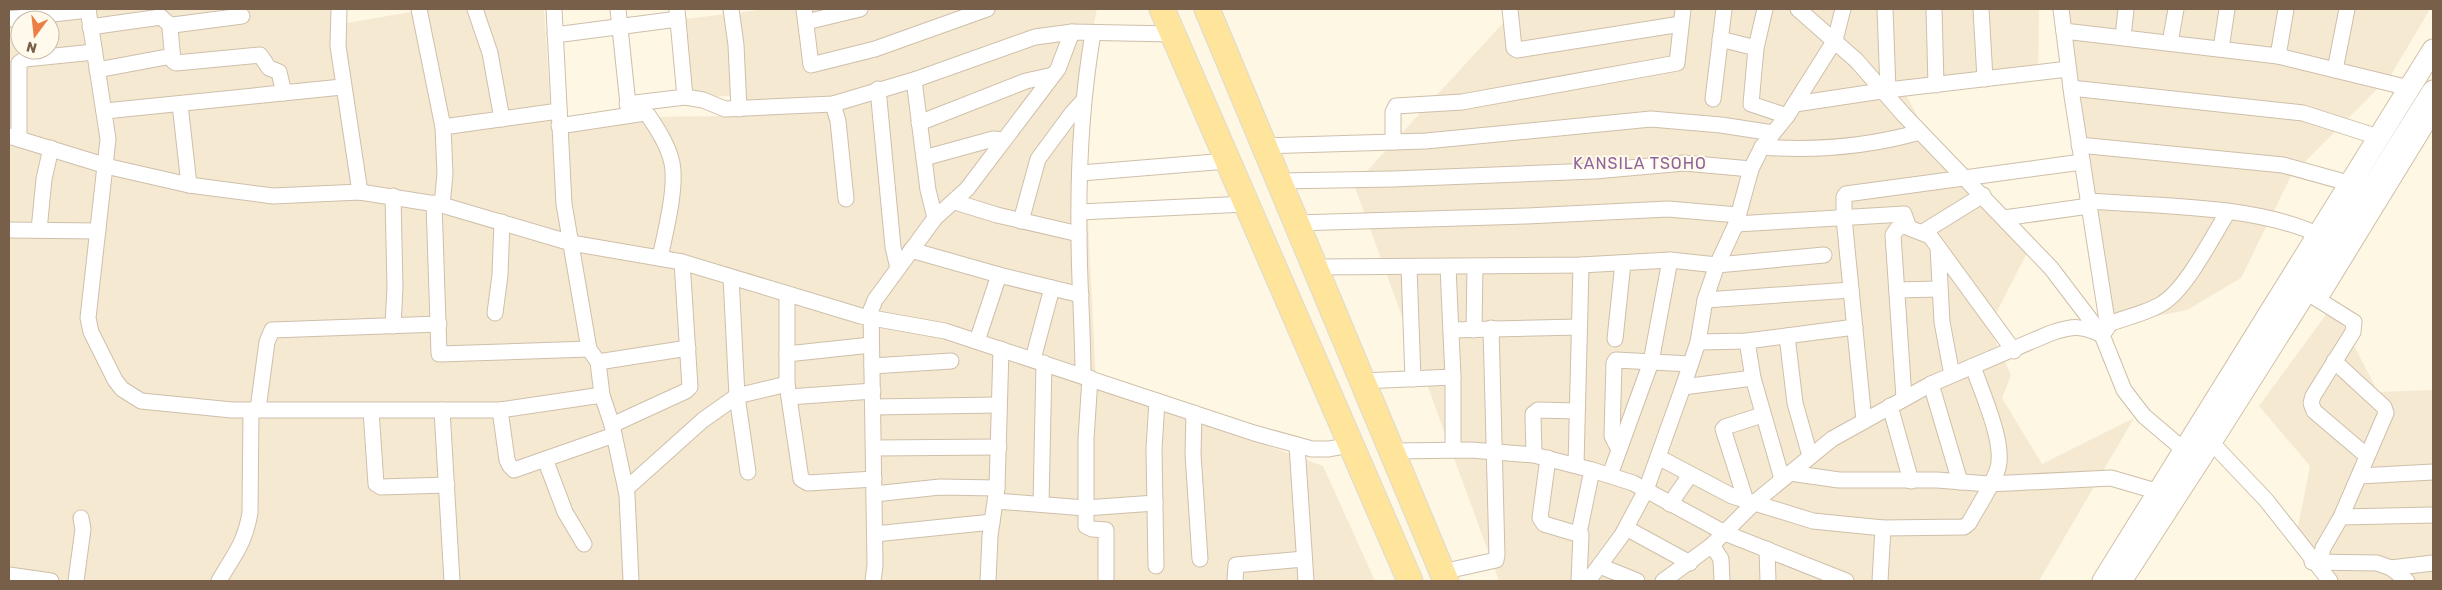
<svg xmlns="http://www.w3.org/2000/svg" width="2442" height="590" viewBox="0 0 2442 590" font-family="Rubik,sans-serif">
	<rect width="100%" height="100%" fill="#fdf7e4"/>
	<!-- residential -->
	<g fill="#f5e9d2" fill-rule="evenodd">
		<path d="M 9,9 L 332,9 L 336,25 L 428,9 L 544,9 L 551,118 L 733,116 L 731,96 L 690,97 L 685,19 L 768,9 L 1097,9 L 1081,80 L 1096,382 L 1323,466 L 1375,581 L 9,581 ZM 20,20 L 50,20 L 50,50 L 20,50 Z"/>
		<polygon points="1516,9 2039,9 2038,79 1904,91 1949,176 2031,245 1989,327 2011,375 2002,398 2042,464 2134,418 2039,581 1499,581 1354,185"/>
		<polygon points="2066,9 2430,9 2391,75 2291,176 2241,278 2187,310 2157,316 2114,331 2071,81"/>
		<polygon points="2333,305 2378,392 2433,390 2433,581 2321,581 2295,542 2310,466 2259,406"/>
	</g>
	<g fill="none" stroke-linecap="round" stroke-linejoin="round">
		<!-- minor casing -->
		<g stroke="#cfbfaa" stroke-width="17">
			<g id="minor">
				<polyline points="88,9 108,139 88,318 91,332 115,380 122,389 141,401 232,410 500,410 602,395"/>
				<polyline points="339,9 338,46 360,192"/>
				<polyline points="419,9 443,127 445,174 442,205"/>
				<polyline points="475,9 490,53 502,119"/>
				<polyline points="554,9 564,204 589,349 598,362 602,395 612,425 627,495 631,581"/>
				<polyline points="618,9 629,114"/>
				<polyline points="731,9 736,45 739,109"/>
				<polyline points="804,9 811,65 875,49 987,9"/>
				<polyline points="1510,9 1514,48 1517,50 1681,24"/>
				<polyline points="1765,9 1756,48 1751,104 1787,116"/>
				<polyline points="1798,9 1857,61 1903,114 2051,268 2102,335 2124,390 2144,416 2184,450"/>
				<polyline points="1885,9 1888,90"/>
				<polyline points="1934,9 1936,85"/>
				<polyline points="1981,9 1985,79"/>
				<polyline points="677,10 685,97"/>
				<polyline points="242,16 173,25 170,28 173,61 176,63 260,55 269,68 279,72 284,93"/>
				<polyline points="9,19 88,10"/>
				<polyline points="806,22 860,9"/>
				<polyline points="90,27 161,17 171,26"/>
				<polyline points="2064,31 2278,56 2409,88"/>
				<polyline points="555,35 678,19"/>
				<polyline points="2123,37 2126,9"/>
				<polyline points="1720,39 1756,48"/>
				<polyline points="2170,43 2176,9"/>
				<polyline points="2221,49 2227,9"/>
				<polyline points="2278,56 2286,9"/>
				<polyline points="97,70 172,56"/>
				<polyline points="2335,70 2347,9"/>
				<polyline points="914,80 928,190 935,218"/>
				<polyline points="2071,88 2303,113 2378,137"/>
				<polyline points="878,89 893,247 898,268"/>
				<polyline points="1713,99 1724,9"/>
				<polyline points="180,104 189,185"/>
				<polyline points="627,104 685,97 703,100 725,109 833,104 914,80 1035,37 1072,32 1173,34"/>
				<polyline points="833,104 838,121 846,199"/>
				<polyline points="1795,104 1888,90 2068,69"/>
				<polyline points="105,111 342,87"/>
				<polyline points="919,123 1026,81 1053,75"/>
				<path d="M 559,126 L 645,113 L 648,115 C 658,130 668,145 672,163 C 677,188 665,233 660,258"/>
				<polyline points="443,127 559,111"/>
				<polyline points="9,136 110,167 189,185 273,196 360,192 442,205 571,243 682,262 861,316 945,331 1254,433 1312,449 1329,449 1350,445"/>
				<polyline points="19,139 19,63 25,59 94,52"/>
				<polyline points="1393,142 1393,112 1396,106 1462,102 1677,63 1683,9"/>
				<polyline points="2079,145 2283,165 2359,186"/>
				<polyline points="1264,146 1426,141 1651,119 1721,125 1773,133"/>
				<path d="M 1762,147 C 1814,151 1870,146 1920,132"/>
				<polyline points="924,158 993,139 1004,140"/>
				<polyline points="1081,173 1227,161"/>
				<polyline points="1279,181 1393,179 1595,171 1684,163 1751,169"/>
				<polyline points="393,196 395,287 393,326"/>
				<path d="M 2088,201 C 2158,206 2256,205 2319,235"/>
				<polyline points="955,202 997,215 1079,234"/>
				<polyline points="434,203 439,354 589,349"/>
				<polyline points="1080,212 1246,204"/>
				<polyline points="2004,218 2089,206"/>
				<polyline points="1021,221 1038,159 1072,113 1083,101"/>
				<polyline points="1297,223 1527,216 1668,209 1738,215"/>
				<polyline points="1736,224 1904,214 1909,228 1930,236 2014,351"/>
				<polyline points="9,230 98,231"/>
				<polyline points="39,230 44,179 51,148"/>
				<polyline points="1923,232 1983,195"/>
				<polyline points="1938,247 1942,322 1952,375"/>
				<polyline points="911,250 999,275 1081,295"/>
				<polyline points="1315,267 1581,265 1670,260 1717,265 1824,255"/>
				<polyline points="1409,267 1413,379"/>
				<polyline points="1448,267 1453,377 1453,449"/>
				<polyline points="731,277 737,396 748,472"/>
				<polyline points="1897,290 1939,289"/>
				<polyline points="2306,292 2354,322 2353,332 2313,396 2311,403 2314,411 2367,456"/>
				<polyline points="787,294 787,384 801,479 808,483 874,479"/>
				<polyline points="1705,300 1851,290"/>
				<polyline points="2319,300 2433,114"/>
				<polyline points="495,313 500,275 502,222"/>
				<path d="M 2109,324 C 2126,317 2148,313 2163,303 C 2187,288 2212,237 2228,212"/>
				<polyline points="1451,330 1579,327"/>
				<polyline points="1474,330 1475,266"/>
				<polyline points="1787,336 1795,403 1810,456"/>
				<polyline points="1615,339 1623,263"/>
				<polyline points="977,341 999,275"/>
				<polyline points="1747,341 1753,378 1782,479"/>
				<polyline points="1698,342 1747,341 1855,327"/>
				<polyline points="787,354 871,345"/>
				<polyline points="1033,359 1052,288"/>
				<polyline points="598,362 688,348"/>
				<polyline points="872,366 951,361"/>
				<path d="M 1083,376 C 1083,329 1079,282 1079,235 C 1078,168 1082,98 1093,33"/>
				<polyline points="1090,378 1086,439 1086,526 1092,529 1106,530 1106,581"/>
				<polyline points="1362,381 1453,377"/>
				<polyline points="1931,384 1960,482"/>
				<polyline points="1683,387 1753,378"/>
				<polyline points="789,397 873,391"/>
				<polyline points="1904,398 1893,235 1897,229 1907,224"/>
				<polyline points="1890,406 1911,481"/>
				<polyline points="873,407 998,405"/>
				<polyline points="258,409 267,342 272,330 439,324"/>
				<polyline points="442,410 452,581"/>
				<polyline points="500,410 507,460 510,466 514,470 614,435"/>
				<polyline points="371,411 376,484 381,487 447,485"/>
				<polyline points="1194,413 1193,454 1200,559"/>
				<polyline points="1864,421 1844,218 1844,197 1846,194 2082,162"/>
				<polyline points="612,425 686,391 690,387 682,262"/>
				<polyline points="2211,442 2266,500 2330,581"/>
				<polyline points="1297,445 1306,581"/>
				<polyline points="874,448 999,447"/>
				<polyline points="1619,450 1612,436 1614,363 1616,360 1690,364"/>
				<polyline points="1392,451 1471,450 1534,455 1592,470 1633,483 1725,533 1846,581"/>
				<polyline points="1534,455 1533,414 1538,410 1577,411"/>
				<path d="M 1658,457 L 1732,496 L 1813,521 L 1883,528 L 1964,527 L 1969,523 C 1978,507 1991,487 1997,471 C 2007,445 1981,392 1973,366"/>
				<polyline points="1548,458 1540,518 1544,524 1581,535 1579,580"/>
				<polyline points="545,459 565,512 584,544"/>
				<polyline points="1576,465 1581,265"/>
				<polyline points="1790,473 1839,480 1937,480 1989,484 2111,478 2159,492"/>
				<polyline points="1610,475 1651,362 1670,260"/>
				<polyline points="2359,476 2433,472"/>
				<polyline points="626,489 703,420 737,396 787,384"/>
				<polyline points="874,494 940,487 997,488"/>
				<polyline points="996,501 1085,508 1155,503"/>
				<polyline points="1746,501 1723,429 1725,427 1762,415"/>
				<polyline points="1041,504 1044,363"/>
				<polyline points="1670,504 1690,475"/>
				<polyline points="2341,517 2433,515"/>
				<polyline points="1626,528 1690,563"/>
				<polyline points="1579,533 1592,470"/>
				<polyline points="875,534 992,522"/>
				<polyline points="1712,545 1721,559 1722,581"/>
				<polyline points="1767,549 1768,581"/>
				<polyline points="2320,561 2323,548 2341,517 2386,413 2384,407 2334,361"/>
				<polyline points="2312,562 2377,563 2391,568 2407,581"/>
				<polyline points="1156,566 1154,449 1157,401"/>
				<polyline points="1600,566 1637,581"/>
				<polyline points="2391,568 2433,563"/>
				<polyline points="1442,572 1496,560 1497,555 1491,328"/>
				<polyline points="9,575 51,581"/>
				<polyline points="76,581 83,529 81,518"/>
				<path d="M 219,581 C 234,554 244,546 250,513 L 251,410"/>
				<polyline points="873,581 875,565 871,310 875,300 935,218 967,189 1058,69 1072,32"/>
				<polyline points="988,581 990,536 997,488 1001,349"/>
				<polyline points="1235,581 1236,565 1304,559"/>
				<polyline points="1588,581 1622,535 1646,490 1683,387 1698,342 1705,300 1717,265 1736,224 1751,169 1762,147 1787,116 1835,40 1843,9"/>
				<path d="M 1663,581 L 1712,545 L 1755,502 L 1832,439 L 1931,384 L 2051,333 C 2073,326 2081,325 2102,335 L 2108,327 L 2072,96 L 2061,9"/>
				<polyline points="1880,581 1883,528"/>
			</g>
		</g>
		<!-- secondary casing -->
		<g stroke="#d2c0a7" stroke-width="23">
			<g id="secondary">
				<polyline points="2103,581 2433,50"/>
				<polyline points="2121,581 2211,442 2433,91"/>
			</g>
		</g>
		<!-- primary casing -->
		<g stroke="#ded9d3" stroke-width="27">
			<g id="primary">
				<polyline points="1162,9 1410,581"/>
				<polyline points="1207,9 1446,581"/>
			</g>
		</g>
		<!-- minor -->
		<use href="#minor" stroke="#fff" stroke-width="15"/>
		<!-- secondary -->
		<use href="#secondary" stroke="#fff" stroke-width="21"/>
		<!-- primary -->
		<use href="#primary" stroke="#fee59b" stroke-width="25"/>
	</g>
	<g text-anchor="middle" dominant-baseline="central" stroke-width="4" stroke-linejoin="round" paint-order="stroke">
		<!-- quarter labels -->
		<g font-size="16" letter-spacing="1" fill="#8f649b" stroke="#fffaeb">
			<text x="1640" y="163">KANSILA TSOHO</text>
		</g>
	</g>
	<!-- border -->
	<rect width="2442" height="590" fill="none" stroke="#775f49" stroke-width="20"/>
	<!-- north arrow -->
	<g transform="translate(35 35) rotate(195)"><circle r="24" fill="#fffaeb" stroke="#c9bcaa"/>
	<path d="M0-4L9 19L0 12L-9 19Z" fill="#eb7f45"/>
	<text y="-8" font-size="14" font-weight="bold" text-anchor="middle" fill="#775f49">N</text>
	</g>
</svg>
